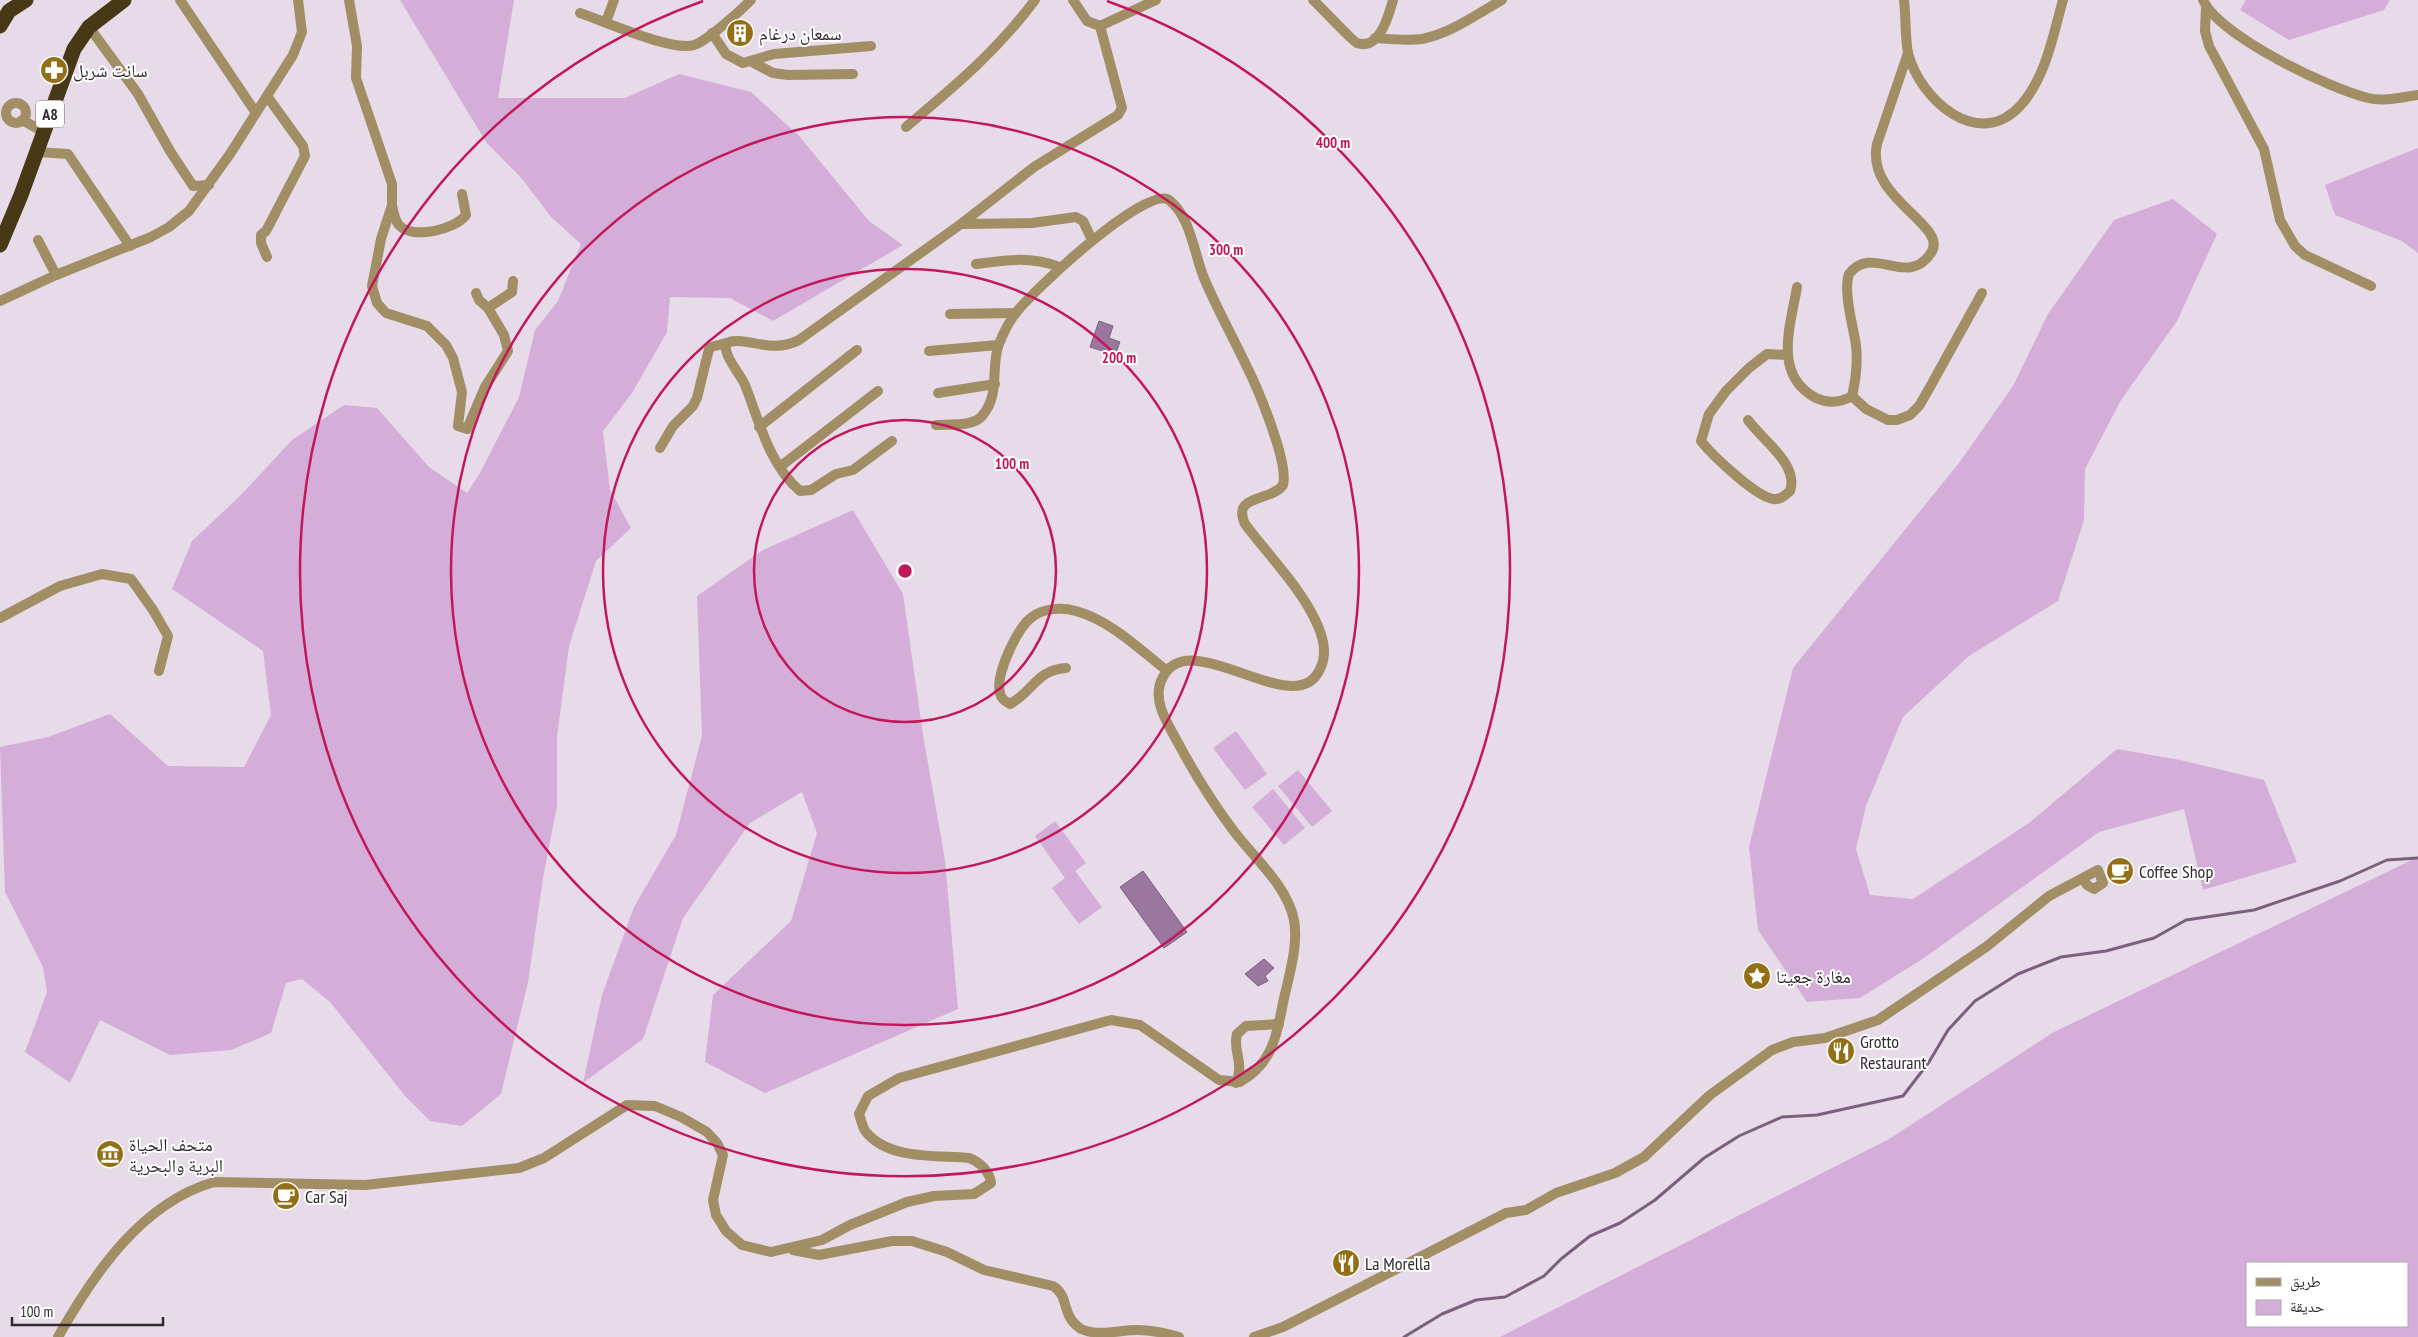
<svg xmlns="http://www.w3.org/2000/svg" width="2418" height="1337" viewBox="0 0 2418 1337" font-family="'PT Sans Narrow','Noto Naskh Arabic',sans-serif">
	<rect width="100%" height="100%" fill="#e7dae9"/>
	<!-- green -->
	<g fill="#d4aed9" fill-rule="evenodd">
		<polygon points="400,0 514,0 498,98 625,98 679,74 751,92 800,137 869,221 903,245 773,321 730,298 670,297 667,332 632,393 603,431 610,490 631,528 596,561 569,646 557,737 557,806 543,878 528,982 501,1094 462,1126 430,1121 406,1097 330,1002 302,979 286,983 271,1033 231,1050 170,1055 100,1020 70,1083 25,1052 47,992 43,967 5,892 0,747 48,737 110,714 168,766 244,767 271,715 263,651 172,589 192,541 240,496 292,440 344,405 377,408 429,467 467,493 480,473 519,397 535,330 558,301 581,244 551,217 523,180 486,142"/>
		<polygon points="2246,0 2390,0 2384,10 2289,40 2240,10"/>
		<polygon points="2418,148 2418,253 2402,241 2335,215 2325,185"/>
		<polygon points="2173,199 2217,234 2177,321 2121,400 2085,469 2084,520 2058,601 1969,656 1903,717 1866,806 1856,849 1870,895 1913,899 2029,823 2117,749 2180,760 2264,780 2297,862 2203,890 2184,809 2099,832 1924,958 1860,998 1807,1002 1758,930 1749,847 1793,668 1959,463 2013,386 2048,314 2114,220"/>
		<polygon points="853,510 903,594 923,735 945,860 958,1009 765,1093 705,1062 713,995 791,921 817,833 802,792 750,823 683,918 643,1039 583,1083 602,995 634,907 676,835 702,736 697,596 763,550"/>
		<polygon points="1236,731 1267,774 1245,790 1213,748"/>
		<polygon points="1298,770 1332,811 1312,827 1278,786"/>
		<polygon points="1273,789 1305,828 1284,845 1252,807"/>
		<polygon points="1055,821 1086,863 1075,871 1102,907 1079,924 1052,888 1065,878 1035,836"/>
		<path d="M 2418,857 L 2418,1337 L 1500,1337 L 1889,1139 L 2054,1032 ZM 2247,1263 L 2407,1263 L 2407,1326 L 2247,1326 Z"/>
	</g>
	<!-- water -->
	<g fill="#9b77a0" stroke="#7b607e">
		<polygon points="1099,321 1113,326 1109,338 1120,342 1115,355 1090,347"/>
		<polygon points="1143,871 1187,932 1164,948 1120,887"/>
		<polygon points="1264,959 1274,968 1265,976 1268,981 1258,986 1245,974"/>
	</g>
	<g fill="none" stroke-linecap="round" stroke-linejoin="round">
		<!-- stream -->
		<polyline stroke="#7b607e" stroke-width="3" points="1404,1337 1442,1314 1476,1300 1505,1297 1544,1276 1561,1259 1590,1236 1620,1223 1655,1200 1704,1158 1739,1136 1782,1117 1817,1115 1903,1096 1929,1062 1948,1030 1975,1001 2018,974 2061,957 2106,951 2154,938 2186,920 2254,910 2340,881 2387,860 2418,858"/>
		<!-- minor -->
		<g stroke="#a18e65" stroke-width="10">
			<polyline points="180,0 256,113"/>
			<polyline points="349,0 357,46 356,78 392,184 392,205 381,239 372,286 377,303 386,313 427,326 446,345 453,358 462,392 458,426 467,429 485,387 508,351 504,335 488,308 512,292 513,281"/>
			<path d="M 1313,0 C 1321,7 1352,41 1357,43 C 1380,51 1389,14 1393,0"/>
			<path d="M 1904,0 C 1906,17 1905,37 1908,53 C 1920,100 1979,152 2021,105 C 2046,77 2053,35 2063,0"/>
			<path d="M 2203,0 C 2219,36 2330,89 2368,98 C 2384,102 2402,97 2418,95"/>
			<polyline points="2206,7 2205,31 2209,46 2264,149 2280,220 2295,246 2305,255 2371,286"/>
			<path d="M 580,13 C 604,21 672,52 694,45 C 707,41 740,11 751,0"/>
			<polyline points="606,22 614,0"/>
			<polyline points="1100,26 1156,0"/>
			<polyline points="89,27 138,94 170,151 193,186 209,185"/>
			<polyline points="712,33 726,54 743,63 774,54 871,46"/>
			<path d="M 1375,38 C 1390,39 1406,41 1422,39 C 1450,34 1477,14 1502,0"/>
			<polyline points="752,62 773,73 788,75 853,74"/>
			<circle cx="16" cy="113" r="10"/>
			<polyline points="22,120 44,132"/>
			<path d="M 906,127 C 955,86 996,52 1035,0"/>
			<polyline points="37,152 68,154 130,246"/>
			<path d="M 392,205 C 393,211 395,219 398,224 C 411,241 456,229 466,215 L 462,194"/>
			<polyline points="961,224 1032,223 1076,217 1083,221 1092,240"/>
			<polyline points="38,240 56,275"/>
			<polyline points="267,257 261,243 261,235 266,231 305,156 303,146 267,96"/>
			<path d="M 976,264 C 1005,260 1031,256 1059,267"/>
			<path d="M 1797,287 C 1791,324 1772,375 1816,398 C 1829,404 1840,403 1852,396 C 1856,379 1858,363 1856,345 C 1853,326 1843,291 1849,274 C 1873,243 1907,289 1931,253 C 1950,225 1865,199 1877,144 L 1908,53"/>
			<polyline points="476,293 479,300 488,308"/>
			<polyline points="0,301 56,275 151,237 169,227 189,211 230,154 293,55 302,32 298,0"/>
			<polyline points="950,314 1016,313"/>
			<polyline points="929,351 998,345"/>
			<polyline points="938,393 995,384"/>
			<polyline points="1852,396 1866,409 1888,420 1897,420 1910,415 1919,406 1930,387 1982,293"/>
			<path d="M 1748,420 C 1763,441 1799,464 1790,491 C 1785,495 1781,500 1774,499 C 1757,498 1712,455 1701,441 L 1709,414 L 1726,391 L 1749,368 L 1767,354 L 1787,355"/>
			<polyline points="759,427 857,350"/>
			<path d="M 892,441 L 853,470 L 836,474 L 811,490 L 800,491 C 769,465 759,420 745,385 C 740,373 723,356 726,343 C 745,335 770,355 799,340 L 961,224 L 1034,167 L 1118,115 L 1122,108 L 1100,26 L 1087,21 L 1073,0"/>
			<polyline points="660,448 673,426 693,406 697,398 709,349 711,347 726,343"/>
			<polyline points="781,466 878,391"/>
			<polyline points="0,618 60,586 102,574 131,579 153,610 168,636 159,671"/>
			<path d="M 1066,668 C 1036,670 1033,692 1010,704 C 1005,701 1001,699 1000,693 C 995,675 1017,628 1032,617 C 1044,608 1062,607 1076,611 C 1111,621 1138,648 1166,670"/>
			<path d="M 1236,1083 C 1245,1063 1232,1050 1237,1034 L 1246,1026 L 1279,1024"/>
			<path d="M 793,1250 L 819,1255 L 892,1241 L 912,1241 L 947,1252 L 984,1270 L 1053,1286 C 1070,1296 1060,1315 1081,1329 C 1100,1337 1118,1330 1138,1330 C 1153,1330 1165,1333 1179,1337"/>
			<path d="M 58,1337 C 93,1275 141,1203 214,1182 L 365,1185 L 519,1168 L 544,1158 L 627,1105 L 655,1106 L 681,1117 L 707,1132 L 717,1143 L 723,1155 L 713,1200 L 716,1215 L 726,1231 L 742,1245 L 771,1252 L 822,1240 L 850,1225 L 907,1202 L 934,1196 L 974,1194 L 991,1183 C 990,1172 980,1162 969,1158 C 936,1155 889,1160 866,1132 C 862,1127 861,1119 859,1114 L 868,1096 L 899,1078 L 1111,1020 L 1140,1025 L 1219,1080 L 1240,1082 C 1270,1065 1276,1040 1282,1008 C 1287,981 1299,948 1294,920 C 1287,885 1253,857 1233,830 C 1212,802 1193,771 1177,741 C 1166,721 1151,698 1163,677 C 1190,623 1296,724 1320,669 C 1327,655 1324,641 1318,626 C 1303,590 1269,556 1245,524 C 1231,494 1271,502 1283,485 C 1289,463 1258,389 1247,367 C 1233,337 1217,309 1204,278 C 1194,254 1191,217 1169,200 C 1147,184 1030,293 1015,314 C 1009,322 1003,334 999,344 C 990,367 1001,394 982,416 C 973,427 949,424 936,425"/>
			<polyline points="1254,1337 1283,1327 1506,1213 1526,1210 1556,1193 1615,1173 1644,1157 1710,1095 1772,1050 1793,1042 1825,1038 1878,1020 1986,947 2049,896 2098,870 2103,883 2094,889 2087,885 2083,878"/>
		</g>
		<!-- highway -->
		<g stroke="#473816" stroke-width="15">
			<polyline points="0,26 9,11 26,0"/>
			<polyline points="0,245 21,195 74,49 89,27 124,0"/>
		</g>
	</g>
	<!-- distance rings -->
	<g fill="none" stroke="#c2185b" stroke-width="2.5">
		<circle cx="905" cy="571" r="151"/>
		<circle cx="905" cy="571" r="302"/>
		<circle cx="905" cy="571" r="454"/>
		<path d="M1107 1A605 605 0 1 1 703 1"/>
	</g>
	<!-- icons -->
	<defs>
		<g id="building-disc" transform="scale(1.4375)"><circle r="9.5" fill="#937017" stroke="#fff"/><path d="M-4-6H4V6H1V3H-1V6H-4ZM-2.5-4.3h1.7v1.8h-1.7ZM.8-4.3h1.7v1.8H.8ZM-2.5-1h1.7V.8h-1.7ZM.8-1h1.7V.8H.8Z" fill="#fff"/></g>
		<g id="pharmacy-disc" transform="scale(1.4375)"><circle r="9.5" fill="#937017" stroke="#fff"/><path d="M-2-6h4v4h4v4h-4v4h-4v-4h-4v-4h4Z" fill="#fff"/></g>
		<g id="cafe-disc" transform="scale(1.4375)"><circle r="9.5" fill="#937017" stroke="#fff"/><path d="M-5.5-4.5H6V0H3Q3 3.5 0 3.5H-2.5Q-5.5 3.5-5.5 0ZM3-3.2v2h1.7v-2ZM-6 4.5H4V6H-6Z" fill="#fff"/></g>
		<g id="sight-disc" transform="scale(1.4375)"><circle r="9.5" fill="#937017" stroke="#fff"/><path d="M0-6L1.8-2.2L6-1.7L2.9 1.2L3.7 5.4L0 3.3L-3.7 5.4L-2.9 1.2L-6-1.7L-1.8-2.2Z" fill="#fff"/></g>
		<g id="restaurant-disc" transform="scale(1.4375)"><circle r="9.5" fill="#937017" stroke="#fff"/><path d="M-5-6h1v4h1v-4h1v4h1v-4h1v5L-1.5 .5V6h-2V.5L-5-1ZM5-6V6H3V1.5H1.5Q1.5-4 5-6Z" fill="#fff"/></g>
		<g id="museum-disc" transform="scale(1.4375)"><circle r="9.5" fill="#937017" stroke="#fff"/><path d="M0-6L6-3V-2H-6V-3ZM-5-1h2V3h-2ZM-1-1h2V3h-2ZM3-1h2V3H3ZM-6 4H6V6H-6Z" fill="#fff"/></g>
	</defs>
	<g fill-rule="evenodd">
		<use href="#building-disc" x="740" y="33"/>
		<use href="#pharmacy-disc" x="54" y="70"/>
		<use href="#cafe-disc" x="2120" y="871"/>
		<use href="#sight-disc" x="1757" y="976"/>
		<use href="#restaurant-disc" x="1841" y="1051"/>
		<use href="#museum-disc" x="110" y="1154"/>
		<use href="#cafe-disc" x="286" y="1196"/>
		<use href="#restaurant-disc" x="1346" y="1263"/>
	</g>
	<g text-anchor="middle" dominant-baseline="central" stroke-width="4" stroke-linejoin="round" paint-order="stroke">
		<!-- shield labels -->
		<rect fill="#fff" stroke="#6e6a6e" stroke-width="1" x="36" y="100.5" width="28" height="27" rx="4"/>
		<g font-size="16" font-weight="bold" fill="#302a30">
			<text x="50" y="114">A8</text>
		</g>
		<!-- poi labels -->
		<g font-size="18" fill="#302a30" stroke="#fff" text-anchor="start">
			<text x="759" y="33">سمعان درغام</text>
			<text x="73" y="70">سانت شربل</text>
			<text x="2139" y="871">Coffee Shop</text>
			<text x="1776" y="976">مغارة جعيتا</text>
			<text x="1860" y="1041">Grotto<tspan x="1860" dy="21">Restaurant</tspan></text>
			<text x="129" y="1144">متحف الحياة<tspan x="129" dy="21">البرية والبحرية</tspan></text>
			<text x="305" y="1196">Car Saj</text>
			<text x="1365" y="1263">La Morella</text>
		</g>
	</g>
	<circle cx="905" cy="571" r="8" fill="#c2185b" stroke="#fff" stroke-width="2.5"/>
	<g font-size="15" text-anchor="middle" font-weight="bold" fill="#c2185b" stroke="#fff" stroke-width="4" stroke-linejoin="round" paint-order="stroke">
		<text x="1333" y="148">400 m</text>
		<text x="1226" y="255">300 m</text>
		<text x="1119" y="363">200 m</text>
		<text x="1012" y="469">100 m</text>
	</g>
	<!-- legend -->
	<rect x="2246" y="1262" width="162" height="65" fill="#ffffff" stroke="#acaaac"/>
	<rect x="2256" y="1278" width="25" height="8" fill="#a18e65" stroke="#acaaac"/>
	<text x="2290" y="1287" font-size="15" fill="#302a30">طريق</text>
	<rect x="2256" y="1300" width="25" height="15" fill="#d4aed9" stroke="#acaaac"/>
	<text x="2290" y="1312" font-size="15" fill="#302a30">حديقة</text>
	<!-- scale -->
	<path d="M12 1317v8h151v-8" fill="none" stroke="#302a30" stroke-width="2.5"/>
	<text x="20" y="1317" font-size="15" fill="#302a30" stroke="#ffffff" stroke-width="4" paint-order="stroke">100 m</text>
</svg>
